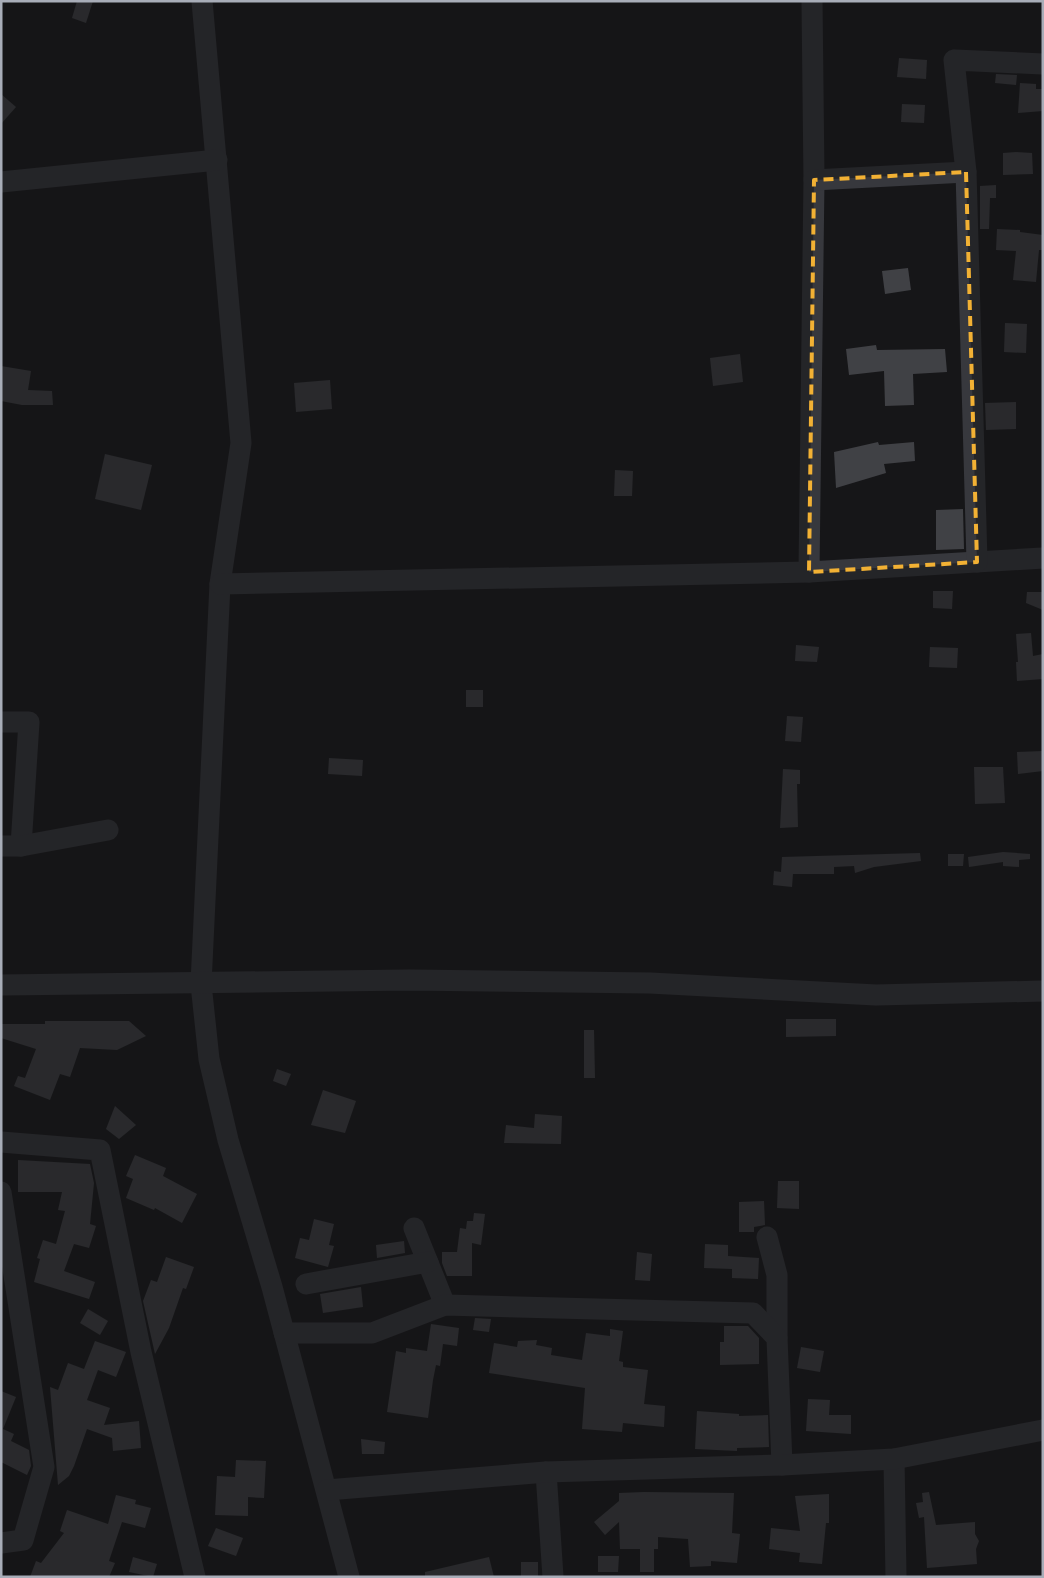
<svg xmlns="http://www.w3.org/2000/svg" width="1044" height="1578" viewBox="0 0 1044 1578" font-family="Poppins,sans-serif">
	<rect width="100%" height="100%" fill="#161618"/>
	<!-- building -->
	<g fill="#404145">
		<polygon points="77,1 93,1 86,23 72,18"/>
		<polygon points="899,58 927,60 926,79 897,77"/>
		<polygon points="996,74 1017,75 1016,85 995,83"/>
		<polygon points="1020,83 1036,84 1036,89 1043,89 1043,111 1018,113"/>
		<polygon points="1,94 16,107 1,124"/>
		<polygon points="902,104 925,105 924,123 901,122"/>
		<polygon points="1016,152 1032,153 1033,174 1003,175 1003,153"/>
		<polygon points="996,185 996,198 990,198 989,229 980,229 980,186"/>
		<polygon points="997,229 1020,230 1020,232 1043,235 1043,250 1039,250 1036,282 1013,280 1016,251 996,250"/>
		<polygon points="908,268 911,290 885,294 882,271"/>
		<polygon points="1005,323 1027,324 1026,353 1004,352"/>
		<polygon points="876,345 877,350 945,349 947,372 913,374 914,405 885,406 884,371 849,375 846,349"/>
		<polygon points="740,354 743,382 713,386 710,358"/>
		<polygon points="1,366 31,371 28,390 52,391 53,405 22,405 1,401"/>
		<polygon points="330,380 332,409 296,412 294,383"/>
		<polygon points="1016,402 1016,429 986,430 985,403"/>
		<polygon points="878,442 879,445 914,442 915,461 884,464 886,473 836,488 834,452"/>
		<polygon points="105,454 152,465 141,510 95,499"/>
		<polygon points="615,470 633,471 632,496 614,496"/>
		<polygon points="963,509 964,549 936,550 936,510"/>
		<polygon points="933,591 953,591 952,609 933,608"/>
		<polygon points="1027,592 1043,592 1043,610 1026,603"/>
		<polygon points="1031,633 1033,656 1043,654 1043,679 1017,681 1016,662 1018,662 1016,634"/>
		<polygon points="796,645 819,647 817,662 795,661"/>
		<polygon points="930,647 958,648 957,668 929,667"/>
		<rect x="466" y="690" width="17" height="17"/>
		<polygon points="787,716 803,717 801,742 785,741"/>
		<polygon points="1043,751 1043,771 1018,774 1017,752"/>
		<polygon points="329,758 363,760 362,776 328,774"/>
		<polygon points="974,767 1003,767 1005,803 975,804"/>
		<polygon points="783,769 800,770 800,784 797,784 798,827 780,828"/>
		<polygon points="1003,852 1030,854 1030,859 1019,860 1019,867 1003,866 1003,862 969,867 968,857"/>
		<polygon points="920,853 921,861 874,867 855,873 854,866 834,867 834,874 793,874 792,887 773,885 774,871 781,872 782,857"/>
		<polygon points="948,854 964,854 963,866 948,866"/>
		<polygon points="786,1019 836,1019 836,1036 786,1037"/>
		<polygon points="45,1021 129,1021 146,1036 117,1050 80,1048 70,1077 60,1074 50,1100 14,1086 18,1076 25,1078 36,1049 1,1038 1,1024 45,1024"/>
		<polygon points="584,1030 594,1030 595,1078 584,1078"/>
		<polygon points="277,1069 291,1074 286,1086 273,1081"/>
		<polygon points="323,1090 356,1101 345,1133 311,1125"/>
		<polygon points="115,1106 136,1125 119,1139 106,1129"/>
		<polygon points="535,1114 562,1116 561,1144 504,1143 506,1125 534,1128"/>
		<polygon points="135,1155 166,1168 163,1176 197,1194 182,1223 155,1208 154,1210 126,1198 133,1179 126,1176"/>
		<polygon points="18,1160 90,1164 94,1183 90,1224 96,1226 89,1248 74,1244 64,1271 95,1282 89,1299 34,1282 40,1259 37,1258 43,1240 56,1244 65,1211 58,1210 62,1192 18,1192"/>
		<polygon points="778,1181 799,1181 799,1209 777,1208"/>
		<polygon points="764,1201 765,1225 754,1227 754,1232 739,1232 739,1202"/>
		<polygon points="474,1213 485,1214 481,1245 472,1243 472,1276 447,1276 442,1263 442,1252 457,1252 460,1228 466,1229 467,1221 473,1221"/>
		<polygon points="314,1219 334,1224 329,1245 334,1246 328,1267 295,1258 300,1238 309,1240"/>
		<polygon points="404,1241 405,1253 377,1258 376,1245"/>
		<polygon points="705,1244 728,1245 728,1256 759,1258 758,1279 732,1278 732,1269 704,1268"/>
		<polygon points="637,1252 652,1254 650,1281 635,1280"/>
		<polygon points="166,1257 194,1267 186,1289 183,1288 169,1328 155,1354 143,1301 151,1280 157,1282"/>
		<polygon points="361,1287 363,1307 323,1313 320,1294"/>
		<polygon points="88,1309 108,1321 100,1335 80,1323"/>
		<polygon points="475,1318 491,1319 489,1332 473,1330"/>
		<polygon points="431,1324 459,1328 457,1346 443,1344 440,1366 436,1365 433,1380 428,1418 387,1412 396,1351 406,1353 406,1348 427,1351"/>
		<polygon points="724,1326 748,1326 759,1338 759,1364 720,1365 720,1342 724,1342"/>
		<polygon points="610,1329 623,1331 619,1361 623,1362 623,1367 648,1370 644,1404 665,1406 664,1427 623,1423 622,1432 582,1429 585,1388 489,1373 494,1343 517,1347 518,1341 537,1340 536,1345 552,1348 551,1355 582,1360 586,1333 610,1336"/>
		<polygon points="95,1341 126,1352 116,1377 98,1370 87,1400 110,1408 104,1425 139,1421 141,1448 113,1451 112,1438 87,1429 74,1466 69,1476 58,1485 50,1387 58,1390 68,1363 84,1369"/>
		<polygon points="801,1347 824,1351 820,1372 797,1368"/>
		<polygon points="1,1391 16,1397 3,1429 14,1434 11,1441 29,1450 31,1466 27,1475 1,1462"/>
		<polygon points="808,1399 830,1400 829,1415 851,1415 851,1434 806,1431"/>
		<polygon points="697,1411 739,1414 739,1416 768,1415 769,1447 737,1448 737,1451 695,1449"/>
		<polygon points="361,1439 385,1442 384,1454 362,1454"/>
		<polygon points="236,1460 266,1461 264,1498 248,1497 248,1516 215,1515 217,1476 235,1477"/>
		<polygon points="644,1492 734,1493 732,1533 740,1534 737,1563 711,1561 711,1566 690,1567 688,1539 658,1537 658,1549 654,1549 654,1572 640,1572 640,1549 620,1549 619,1522 605,1535 594,1522 619,1501 619,1493"/>
		<polygon points="929,1492 936,1525 975,1522 975,1534 979,1541 976,1549 977,1564 927,1568 924,1517 919,1518 916,1503 923,1502 922,1493"/>
		<polygon points="829,1494 829,1523 826,1523 822,1564 799,1562 800,1553 769,1549 771,1528 800,1531 795,1496"/>
		<polygon points="116,1495 136,1500 135,1504 151,1508 145,1528 122,1522 109,1561 115,1563 109,1577 30,1577 36,1561 41,1563 64,1533 60,1531 67,1510 108,1524"/>
		<polygon points="216,1528 243,1538 236,1556 208,1546"/>
		<polygon points="598,1556 619,1556 618,1572 598,1572"/>
		<polygon points="133,1557 157,1564 153,1577 129,1572"/>
		<polygon points="489,1557 494,1577 425,1577 425,1572"/>
		<rect x="521" y="1562" width="17" height="15"/>
	</g>
	<g fill="none" stroke-linecap="round" stroke-linejoin="round">
		<!-- minor -->
		<g stroke="#37383d" stroke-width="21">
			<polyline points="202,1 241,443 220,584 201,984 209,1059 228,1140 272,1287 349,1577"/>
			<polyline points="812,1 814,180 809,572 1043,558"/>
			<polyline points="814,180 966,172"/>
			<polyline points="1,182 217,160"/>
			<polyline points="977,562 966,172 954,60 1043,64"/>
			<polyline points="220,584 809,572"/>
			<polyline points="1,722 29,722 21,846"/>
			<polyline points="1,846 21,846 108,830"/>
			<polyline points="1,985 409,980 650,983 876,995 1043,991"/>
			<polyline points="1,1142 100,1150 141,1352 195,1577"/>
			<polyline points="1,1192 44,1467 23,1540 1,1543"/>
			<polyline points="414,1228 445,1305"/>
			<polyline points="767,1237 777,1275 777,1338"/>
			<polyline points="306,1284 428,1262"/>
			<polyline points="284,1333 372,1333 445,1305 753,1313 777,1338 782,1465"/>
			<polyline points="894,1459 896,1577"/>
			<polyline points="546,1472 553,1577"/>
			<polyline points="327,1490 546,1472 782,1465 894,1459 1043,1430"/>
		</g>
	</g>
	<!-- marked area -->
	<path d="M0 0H1044V1578H0ZM 966,172 L 977,562 L 809,572 L 814,180 Z" fill="#161618" fill-opacity=".55" fill-rule="evenodd"/>
	<path fill="none" stroke="#f2b134" stroke-width="4" stroke-dasharray="10 6" stroke-linejoin="round" d="M 966,172 L 977,562 L 809,572 L 814,180 Z"/>
	<!-- border -->
	<rect width="1044" height="1578" fill="none" stroke="#a8adb8" stroke-width="5"/>
</svg>
